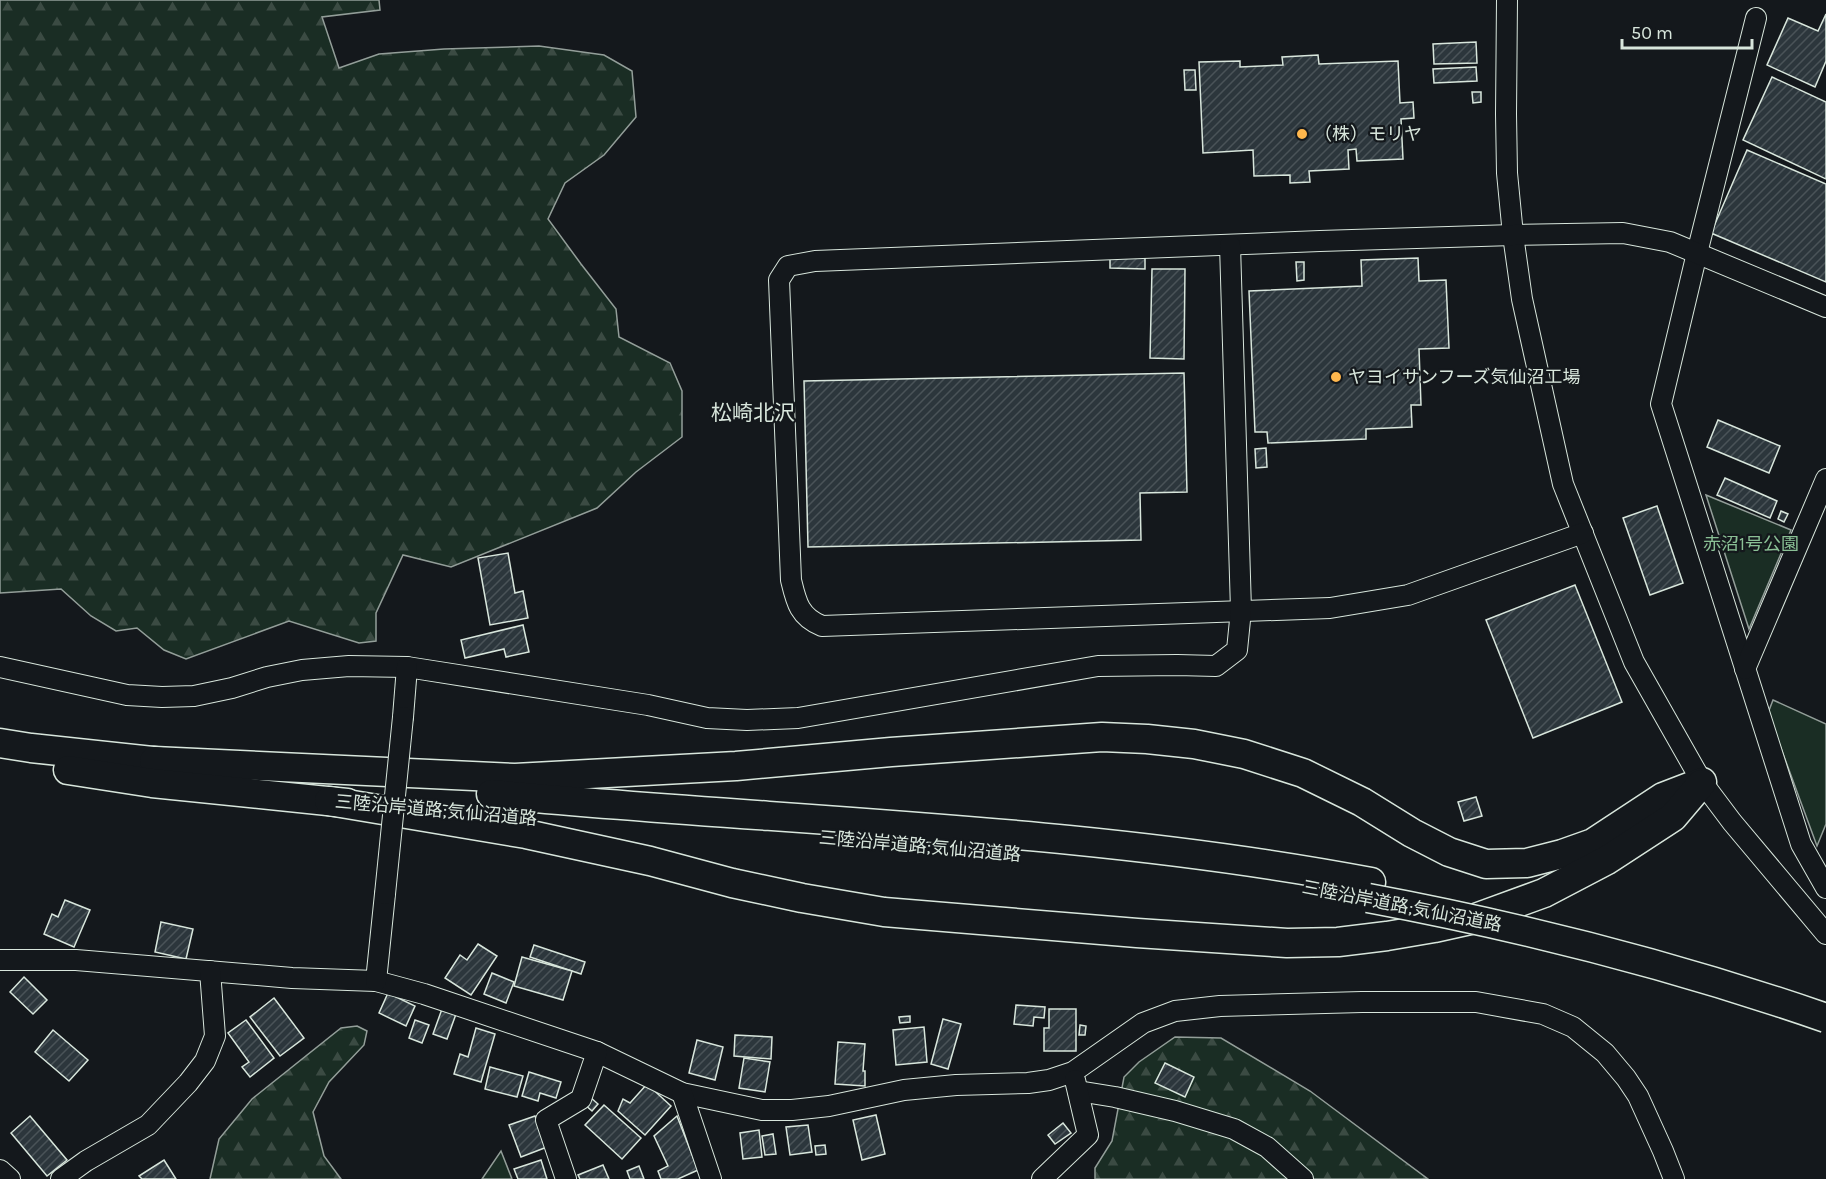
<svg xmlns="http://www.w3.org/2000/svg" width="1826" height="1179" viewBox="0 0 1826 1179" font-family="Karla,'Noto Sans JP',sans-serif">
	<defs>
		<pattern id="forest-firs" width="22" height="20" patternUnits="userSpaceOnUse" patternTransform="scale(1.5)"><rect width="22" height="20" fill="#1a2d24"/><path d="M5 1l3.5 6h-7zM16 11l3.5 6h-7z" fill="#3b4b43"/></pattern>
		<pattern id="building-hatch" width="6" height="6" patternUnits="userSpaceOnUse" patternTransform="scale(1.5)"><rect width="6" height="6" fill="#2c363c"/><path d="M-1 1l2-2M0 6l6-6M5 7l2-2" fill="none" stroke="#4a5358"/></pattern>
	</defs>
	<rect width="100%" height="100%" fill="#14181c"/>
	<!-- forest -->
	<g fill="url(#forest-firs)" stroke="#939e99" stroke-width="1.5">
		<polygon points="0,0 379,0 380,10 322,17 339,68 379,54 444,49 539,46 604,55 632,71 636,117 604,155 565,183 548,219 581,264 616,309 619,337 670,363 682,391 682,437 636,472 597,508 451,567 403,555 376,613 376,641 359,643 289,621 186,659 164,650 137,628 116,631 91,616 61,589 0,593"/>
		<polygon points="357,1026 367,1031 364,1045 329,1082 313,1112 324,1156 341,1179 210,1179 219,1139 252,1099 341,1028"/>
		<polygon points="1175,1037 1221,1038 1310,1091 1428,1179 1095,1179 1095,1168 1112,1141 1124,1077 1139,1062"/>
	</g>
	<!-- green -->
	<g fill="#1a2d24" stroke="#939e99" stroke-width="1.5">
		<polygon points="1706,495 1791,530 1749,629"/>
		<polygon points="1773,700 1826,724 1826,824 1817,846 1768,713"/>
		<polygon points="501,1151 512,1179 482,1179"/>
	</g>
	<!-- building -->
	<g fill="url(#building-hatch)" stroke="#d8e6dc" stroke-width="1.5">
		<polygon points="1826,14 1826,61 1815,87 1767,65 1788,18 1818,31"/>
		<polygon points="1476,42 1477,63 1434,64 1433,44"/>
		<polygon points="1318,55 1319,64 1398,61 1400,103 1413,102 1414,118 1401,119 1403,159 1357,161 1356,149 1348,150 1349,169 1309,171 1310,182 1290,183 1290,175 1254,176 1253,150 1203,153 1199,62 1240,61 1240,67 1283,65 1282,57"/>
		<polygon points="1476,67 1477,81 1434,83 1433,69"/>
		<polygon points="1184,70 1195,70 1196,90 1185,90"/>
		<polygon points="1772,77 1826,102 1826,179 1743,140"/>
		<polygon points="1472,92 1481,92 1481,102 1473,103"/>
		<polygon points="1747,150 1826,184 1826,282 1711,233"/>
		<polygon points="1110,253 1145,254 1145,269 1110,268"/>
		<polygon points="1418,258 1419,281 1446,280 1449,348 1419,349 1421,405 1411,405 1412,427 1366,429 1366,439 1268,443 1267,432 1255,432 1249,291 1362,286 1361,260"/>
		<polygon points="1296,262 1304,262 1304,280 1297,281"/>
		<polygon points="1152,269 1185,269 1184,359 1150,358"/>
		<polygon points="1184,373 1187,492 1140,493 1141,540 808,547 804,381"/>
		<polygon points="1718,420 1780,446 1769,473 1707,447"/>
		<polygon points="1266,448 1267,467 1256,468 1255,449"/>
		<polygon points="1725,478 1777,501 1770,518 1717,495"/>
		<polygon points="1657,506 1683,583 1650,595 1623,518"/>
		<polygon points="1781,511 1788,514 1784,522 1778,519"/>
		<polygon points="508,553 515,593 523,591 528,618 490,625 478,558"/>
		<polygon points="1575,585 1622,702 1533,738 1486,620"/>
		<polygon points="523,625 529,652 506,657 504,649 465,658 461,640"/>
		<polygon points="1476,797 1482,816 1464,821 1458,802"/>
		<polygon points="65,900 90,910 74,947 44,934 52,914 58,917"/>
		<polygon points="161,922 193,929 186,959 155,952"/>
		<polygon points="478,944 497,956 471,995 445,978 460,955 467,960"/>
		<polygon points="534,945 585,962 581,974 530,957"/>
		<polygon points="522,957 572,971 563,1000 514,986"/>
		<polygon points="492,973 514,982 506,1003 484,994"/>
		<polygon points="24,977 47,1000 33,1014 10,992"/>
		<polygon points="388,993 415,1006 406,1026 379,1013"/>
		<polygon points="274,998 304,1038 280,1056 250,1017"/>
		<polygon points="1016,1005 1045,1007 1044,1018 1034,1017 1033,1026 1014,1024"/>
		<polygon points="442,1009 456,1014 447,1039 433,1034"/>
		<polygon points="1049,1009 1076,1009 1076,1051 1044,1051 1044,1028 1049,1028"/>
		<polygon points="910,1016 910,1022 900,1023 899,1017"/>
		<polygon points="943,1019 961,1024 948,1069 931,1064"/>
		<polygon points="246,1020 274,1058 250,1077 242,1067 249,1062 228,1033"/>
		<polygon points="415,1020 429,1025 422,1043 409,1038"/>
		<polygon points="1080,1025 1086,1026 1085,1035 1079,1035"/>
		<polygon points="924,1027 927,1062 896,1065 893,1030"/>
		<polygon points="476,1028 495,1034 481,1082 454,1074 460,1054 468,1057"/>
		<polygon points="53,1030 88,1060 69,1081 35,1052"/>
		<polygon points="735,1035 772,1037 771,1059 734,1056"/>
		<polygon points="697,1040 723,1047 715,1080 689,1073"/>
		<polygon points="838,1042 865,1044 863,1071 865,1071 865,1086 835,1084"/>
		<polygon points="744,1058 770,1062 765,1092 739,1088"/>
		<polygon points="1165,1063 1194,1077 1185,1097 1155,1083"/>
		<polygon points="490,1067 523,1076 517,1097 485,1089"/>
		<polygon points="529,1072 561,1082 556,1098 540,1093 538,1101 522,1096"/>
		<polygon points="647,1084 671,1106 645,1135 618,1111 623,1099 630,1103"/>
		<polygon points="590,1097 598,1104 592,1111 584,1104"/>
		<polygon points="604,1105 641,1138 622,1159 585,1125"/>
		<polygon points="876,1115 885,1154 862,1160 853,1120"/>
		<polygon points="30,1116 67,1160 47,1176 11,1133"/>
		<polygon points="535,1116 547,1147 521,1157 509,1125"/>
		<polygon points="677,1116 698,1170 678,1179 661,1179 658,1171 668,1166 654,1136"/>
		<polygon points="1063,1123 1071,1133 1055,1144 1048,1135"/>
		<polygon points="808,1125 812,1152 790,1155 786,1127"/>
		<polygon points="759,1130 762,1157 743,1159 740,1133"/>
		<polygon points="773,1134 776,1154 765,1155 762,1136"/>
		<polygon points="825,1145 826,1154 816,1155 815,1146"/>
		<polygon points="164,1160 176,1179 142,1179 139,1176"/>
		<polygon points="541,1160 547,1179 518,1179 514,1169"/>
		<polygon points="603,1165 609,1179 580,1179 578,1175"/>
		<polygon points="639,1166 644,1179 630,1179 627,1171"/>
	</g>
	<g fill="none" stroke-linecap="round" stroke-linejoin="round">
		<!-- minor casing -->
		<g stroke="#d8e6dc" stroke-width="22">
			<g id="minor">
				<polyline points="1507,0 1506,114 1507,173 1513,235 1522,299 1563,484 1634,662 1702,782 1732,822 1826,934"/>
				<polyline points="1756,18 1697,253 1661,404 1801,844 1826,888"/>
				<path d="M 1583,533 L 1408,595 L 1330,608 L 822,626 C 799,617 796,601 791,580 L 779,280 L 788,266 L 815,261 L 1320,241 L 1513,235 L 1623,233 L 1670,242 L 1826,307"/>
				<polyline points="0,667 127,695 162,697 194,696 232,688 267,677 302,670 349,666 407,667 648,705 707,718 747,720 798,718 1098,666 1177,665 1216,666 1237,650 1241,610 1230,245"/>
				<polyline points="1745,669 1826,479"/>
				<polyline points="403,717 407,667"/>
				<polyline points="0,960 76,960 292,978 376,981 424,994 597,1052 682,1093 762,1110 792,1110 829,1106 904,1090 956,1085 1028,1083 1049,1080 1073,1072 1143,1023 1175,1011 1220,1006 1362,1002 1476,1002 1543,1014 1573,1027 1605,1053 1626,1078 1638,1096 1663,1151 1674,1179"/>
				<polyline points="376,981 385,894"/>
				<polyline points="1078,1091 1115,1097 1175,1111 1234,1129 1267,1147 1303,1179"/>
				<polyline points="682,1093 711,1179"/>
				<polyline points="0,1170 10,1179"/>
				<polyline points="61,1179 86,1161 148,1125 188,1083 205,1061 215,1036 210,971"/>
				<polyline points="566,1179 546,1120 581,1099 597,1052"/>
				<polyline points="1042,1179 1088,1135 1075,1080"/>
			</g>
		</g>
		<!-- highway casing -->
		<g stroke="#d8e6dc" stroke-width="31">
			<g id="highway">
				<polyline points="0,743 31,748 171,763"/>
				<polyline points="154,761 515,778 736,766 891,752 1102,737 1147,739 1194,744 1244,754 1303,773 1362,802 1412,833 1449,852 1486,864 1527,863 1562,854 1593,843 1663,797 1702,782"/>
				<polyline points="68,770 152,783 347,803"/>
				<path d="M 491,794 C 785,822 1081,827 1371,882"/>
				<polyline points="329,801 526,834 650,861 732,883 802,898 884,912 1137,933 1287,943 1338,942 1387,936 1434,928 1470,920 1544,893 1607,860 1673,817 1701,784"/>
			</g>
		</g>
		<!-- minor -->
		<use href="#minor" stroke="#14181c" stroke-width="20"/>
		<!-- highway -->
		<use href="#highway" stroke="#14181c" stroke-width="28"/>
		<!-- minor-bridge casing -->
		<g stroke="#d8e6dc" stroke-width="22" stroke-linecap="butt">
			<polyline id="minor-bridge" points="385,894 403,717"/>
		</g>
		<!-- highway-bridge casing -->
		<g stroke="#d8e6dc" stroke-width="31" stroke-linecap="butt">
			<path id="highway-bridge" d="M 1368,898 C 1523,927 1676,966 1826,1018"/>
		</g>
		<!-- minor-bridge -->
		<use href="#minor-bridge" stroke="#14181c" stroke-width="20"/>
		<!-- highway-bridge -->
		<use href="#highway-bridge" stroke="#14181c" stroke-width="28"/>
	</g>
	<!-- markers -->
	<g fill="#ffb74d" stroke="#14181c" stroke-width="2">
		<circle cx="1302" cy="134" r="6"/>
		<circle cx="1336" cy="377" r="6"/>
	</g>
	<g text-anchor="middle" dominant-baseline="central" stroke-width="4.5" stroke-linejoin="round" paint-order="stroke">
		<!-- poi labels -->
		<g font-size="18" fill="#d8e6dc" stroke="#14181c" text-anchor="start">
			<text x="1314" y="134">（株）モリヤ</text>
			<text x="1348" y="377">ヤヨイサンフーズ気仙沼工場</text>
		</g>
		<!-- park labels -->
		<g font-size="18" fill="#8ac095" stroke="#14181c">
			<text x="1751" y="544">赤沼1号公園</text>
		</g>
		<!-- street labels -->
		<g font-size="18" fill="#d8e6dc" stroke="#14181c">
			<text transform="translate(436 810) rotate(5)">三陸沿岸道路;気仙沼道路</text>
			<text transform="translate(920 846) rotate(5)">三陸沿岸道路;気仙沼道路</text>
			<text transform="translate(1402 906) rotate(11)">三陸沿岸道路;気仙沼道路</text>
		</g>
		<!-- quarter labels -->
		<g font-size="21" fill="#d8e6dc" stroke="#14181c">
			<text x="753" y="413">松崎北沢</text>
		</g>
	</g>
	<!-- scale -->
	<path d="M1622 39v9h130v-9" fill="none" stroke="#d8e6dc" stroke-width="3"/>
	<text x="1631" y="39" font-size="18" fill="#d8e6dc" stroke="#14181c" stroke-width="4.5" paint-order="stroke">50 m</text>
</svg>
